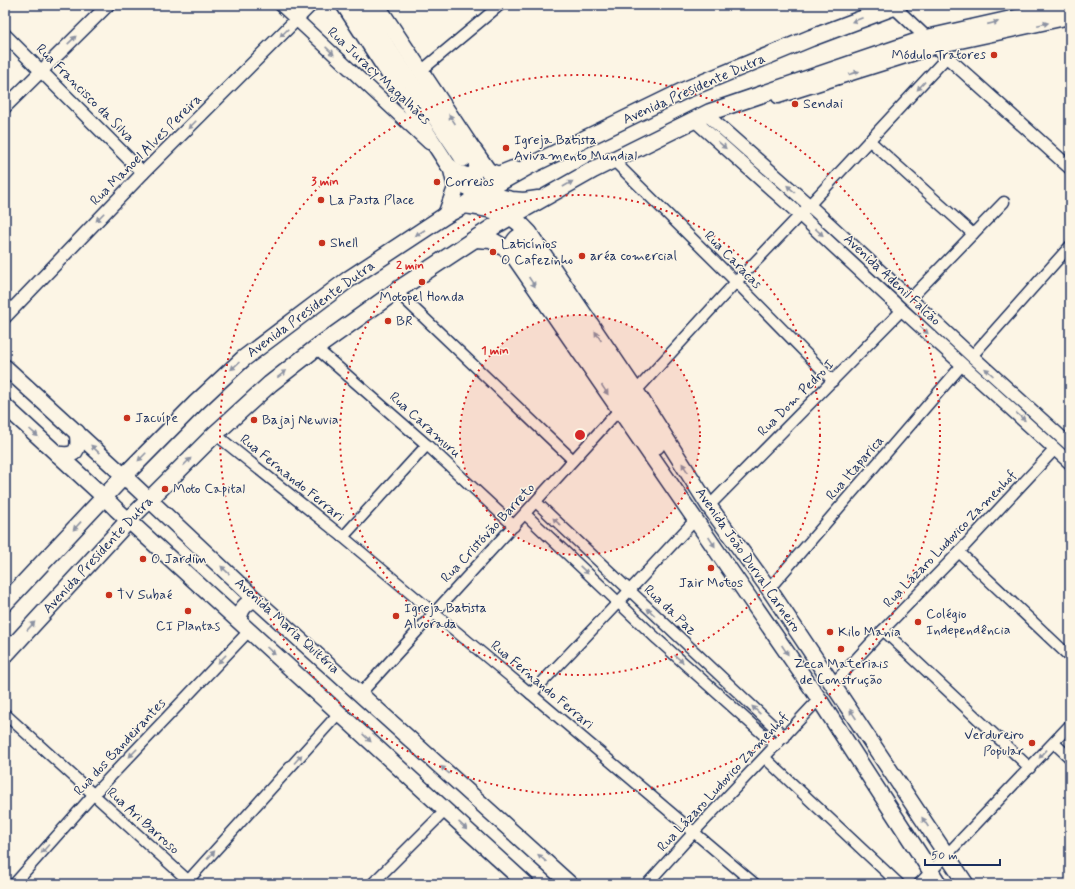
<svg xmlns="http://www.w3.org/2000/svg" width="1075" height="889" viewBox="0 0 1075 889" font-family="Mynerve,sans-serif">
	<rect width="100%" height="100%" fill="#fcf5e5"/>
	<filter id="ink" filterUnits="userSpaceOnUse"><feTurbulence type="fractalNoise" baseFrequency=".025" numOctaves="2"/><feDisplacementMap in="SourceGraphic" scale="8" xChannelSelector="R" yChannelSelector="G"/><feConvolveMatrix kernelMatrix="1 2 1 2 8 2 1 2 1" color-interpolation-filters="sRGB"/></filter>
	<g filter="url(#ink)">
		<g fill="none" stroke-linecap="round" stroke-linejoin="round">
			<!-- primary-tunnel -->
			<polyline stroke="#cfcdca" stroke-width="15" stroke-dasharray="15 8" stroke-linecap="butt" points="463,159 523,248"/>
			<!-- minor casing -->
			<g stroke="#1b2f5e" stroke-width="13">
				<g id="minor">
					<polyline points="421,71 500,5"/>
					<polyline points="870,141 973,234"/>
					<polyline points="612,159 736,282 833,381"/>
					<polyline points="396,291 573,460"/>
					<polyline points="910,299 1004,202"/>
					<polyline points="316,348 427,445 514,526"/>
					<polyline points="972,356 1070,246"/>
					<polyline points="636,391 736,282 800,215 947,57"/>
					<polyline points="215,434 343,537 531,694 755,884"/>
					<polyline points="536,502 785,737"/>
					<polyline points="709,506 902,310"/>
					<polyline points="525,514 657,639 776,746"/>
					<polyline points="343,537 427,445"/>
					<polyline points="959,552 1070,657"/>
					<polyline points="769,589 962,365"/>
					<polyline points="883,630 1030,768"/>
					<polyline points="833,684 883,630 959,552 1055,449"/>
					<polyline points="361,693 619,410"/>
					<polyline points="531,694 629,591 696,519"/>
					<polyline points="5,714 192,884"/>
					<polyline points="1054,743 1070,758"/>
					<polyline points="765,758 899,884"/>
					<polyline points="14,884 93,795 249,631"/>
					<polyline points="185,884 339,713"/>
					<polyline points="372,884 446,810"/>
					<polyline points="647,884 694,832 819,699"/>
					<polyline points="919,884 1070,725"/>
				</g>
			</g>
			<!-- tertiary casing -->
			<g stroke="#1b2f5e" stroke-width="15">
				<g id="tertiary">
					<polyline points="281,5 429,143"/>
					<polyline points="892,5 947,57 1070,168"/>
					<polyline points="5,35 143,173"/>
					<polyline points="778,97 937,47 1070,18"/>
					<polyline points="5,107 108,5"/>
					<polyline points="706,114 809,205 972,356 1070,445"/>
					<polyline points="693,119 800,215 902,310 1070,463"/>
					<polyline points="5,317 143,173 311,5"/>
				</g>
			</g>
			<!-- primary casing -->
			<g stroke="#1b2f5e" stroke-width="18">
				<g id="primary">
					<path d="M 344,5 L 448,165 C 454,172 464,176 473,176 L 477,168 L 474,151 L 377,5"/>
					<polyline points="361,5 388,48 463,159"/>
					<polyline points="524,250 561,302 657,446"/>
					<polyline points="5,367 124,476 255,599 570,884"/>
					<polyline points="5,406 104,497 116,509 526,884"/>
					<path d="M 57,454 C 76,457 80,451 77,432"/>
					<path d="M 239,621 C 240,609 245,604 255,599"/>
					<path d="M 939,884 L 819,699 L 510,251 C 513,239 518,234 530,234 L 636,391 L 709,506 L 769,589 L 966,884"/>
				</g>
			</g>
			<!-- trunk casing -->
			<g stroke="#1b2f5e" stroke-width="19">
				<g id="trunk">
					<polyline points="474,151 488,171 498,175 513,169"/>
					<polyline points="451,168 472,191 512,200 524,201 538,199"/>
					<path d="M 465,205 C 483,208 505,210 519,223 C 523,226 527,231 530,234"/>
					<polyline points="446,215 456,188 452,170"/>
					<polyline points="475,239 491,240 510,251"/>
					<polyline points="5,603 124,476 196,403 243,359 349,279 446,215 465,205 481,193 529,166 685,90 811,38 899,5"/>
					<polyline points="5,655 129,520 215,434 270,384 316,348 396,291 496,225 593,170 710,112 927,38 1070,6"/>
				</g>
			</g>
			<!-- minor -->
			<use href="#minor" stroke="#fcf5e5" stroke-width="10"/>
			<!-- tertiary -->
			<use href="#tertiary" stroke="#fcf5e5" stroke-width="12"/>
			<!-- primary -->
			<use href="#primary" stroke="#fcf5e5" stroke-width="15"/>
			<!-- trunk -->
			<use href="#trunk" stroke="#fcf5e5" stroke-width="16"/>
		</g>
		<!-- one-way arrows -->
		<defs><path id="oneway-solid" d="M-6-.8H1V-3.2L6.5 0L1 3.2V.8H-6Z"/></defs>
		<g fill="#8c92a2">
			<use href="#oneway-solid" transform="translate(857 20) rotate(159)"/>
			<use href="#oneway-solid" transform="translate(993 23) rotate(-13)"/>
			<use href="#oneway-solid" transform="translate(1043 24) rotate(-12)"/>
			<use href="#oneway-solid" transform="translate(284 33) rotate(135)"/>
			<use href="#oneway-solid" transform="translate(72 40) rotate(-44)"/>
			<use href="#oneway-solid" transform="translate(330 51) rotate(43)"/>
			<use href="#oneway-solid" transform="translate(854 73) rotate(-17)"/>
			<use href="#oneway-solid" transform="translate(921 86) rotate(133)"/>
			<use href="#oneway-solid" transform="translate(452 119) rotate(-124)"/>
			<use href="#oneway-solid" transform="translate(192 125) rotate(135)"/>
			<use href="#oneway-solid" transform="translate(722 145) rotate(42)"/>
			<use href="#oneway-solid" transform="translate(568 184) rotate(-30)"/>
			<use href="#oneway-solid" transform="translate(791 189) rotate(-139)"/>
			<use href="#oneway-solid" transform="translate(100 217) rotate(134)"/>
			<use href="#oneway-solid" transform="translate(819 232) rotate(42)"/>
			<use href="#oneway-solid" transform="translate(420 233) rotate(147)"/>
			<use href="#oneway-solid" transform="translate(532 282) rotate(56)"/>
			<use href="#oneway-solid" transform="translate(924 330) rotate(42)"/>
			<use href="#oneway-solid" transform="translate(598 336) rotate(-124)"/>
			<use href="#oneway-solid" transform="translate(235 366) rotate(138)"/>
			<use href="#oneway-solid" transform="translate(989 372) rotate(-138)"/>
			<use href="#oneway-solid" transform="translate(282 374) rotate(-38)"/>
			<use href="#oneway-solid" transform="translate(605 390) rotate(56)"/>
			<use href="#oneway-solid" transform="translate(1021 417) rotate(41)"/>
			<use href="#oneway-solid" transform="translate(34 433) rotate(42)"/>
			<use href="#oneway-solid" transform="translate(95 449) rotate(-137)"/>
			<use href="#oneway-solid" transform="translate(142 457) rotate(135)"/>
			<use href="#oneway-solid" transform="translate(187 462) rotate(-45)"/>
			<use href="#oneway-solid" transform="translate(685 468) rotate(-123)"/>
			<use href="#oneway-solid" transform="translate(557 522) rotate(-136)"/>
			<use href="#oneway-solid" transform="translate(77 526) rotate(133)"/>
			<use href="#oneway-solid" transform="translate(712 542) rotate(56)"/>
			<use href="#oneway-solid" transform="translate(225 570) rotate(-137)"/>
			<use href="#oneway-solid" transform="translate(584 570) rotate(44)"/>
			<use href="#oneway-solid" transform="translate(651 612) rotate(-137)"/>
			<use href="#oneway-solid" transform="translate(31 626) rotate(-47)"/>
			<use href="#oneway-solid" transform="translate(785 650) rotate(56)"/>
			<use href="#oneway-solid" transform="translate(271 651) rotate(42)"/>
			<use href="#oneway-solid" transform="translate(222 659) rotate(134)"/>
			<use href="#oneway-solid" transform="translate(679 659) rotate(42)"/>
			<use href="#oneway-solid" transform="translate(756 710) rotate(-137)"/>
			<use href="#oneway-solid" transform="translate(853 714) rotate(-124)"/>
			<use href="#oneway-solid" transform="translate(367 738) rotate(43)"/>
			<use href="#oneway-solid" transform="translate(133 753) rotate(134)"/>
			<use href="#oneway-solid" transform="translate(1043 754) rotate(133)"/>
			<use href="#oneway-solid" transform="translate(298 759) rotate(-48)"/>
			<use href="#oneway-solid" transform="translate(445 770) rotate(-138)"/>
			<use href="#oneway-solid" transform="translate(925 822) rotate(-124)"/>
			<use href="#oneway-solid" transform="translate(463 826) rotate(43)"/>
			<use href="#oneway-solid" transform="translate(45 849) rotate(132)"/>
			<use href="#oneway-solid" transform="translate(211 855) rotate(-48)"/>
			<use href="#oneway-solid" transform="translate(542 858) rotate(-138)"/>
		</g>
	</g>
	<!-- distance rings -->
	<circle cx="580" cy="435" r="120" fill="#d62828" fill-opacity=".12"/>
	<g fill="none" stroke="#d62828" stroke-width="2" stroke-dasharray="2 4">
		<circle cx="580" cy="435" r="120"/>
		<circle cx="580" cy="435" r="240"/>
		<circle cx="580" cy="435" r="360"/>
	</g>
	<!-- markers -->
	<g fill="#c8321e" stroke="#fcf5e5" stroke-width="1.5">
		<circle cx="994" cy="55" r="4"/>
		<circle cx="795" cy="104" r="4"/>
		<circle cx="506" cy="148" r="4"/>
		<circle cx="437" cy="182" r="4"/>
		<circle cx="321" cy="200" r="4"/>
		<circle cx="322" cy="243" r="4"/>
		<circle cx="493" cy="252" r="4"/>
		<circle cx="582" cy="256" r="4"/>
		<circle cx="422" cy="282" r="4"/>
		<circle cx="388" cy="321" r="4"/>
		<circle cx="127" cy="418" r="4"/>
		<circle cx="254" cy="420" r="4"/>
		<circle cx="165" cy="489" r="4"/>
		<circle cx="143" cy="559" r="4"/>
		<circle cx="711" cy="568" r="4"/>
		<circle cx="109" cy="595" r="4"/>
		<circle cx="188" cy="611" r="4"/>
		<circle cx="396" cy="616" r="4"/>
		<circle cx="918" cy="622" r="4"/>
		<circle cx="830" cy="632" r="4"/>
		<circle cx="841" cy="649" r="4"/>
		<circle cx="1032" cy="743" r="4"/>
	</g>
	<g text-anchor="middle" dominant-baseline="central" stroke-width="3" stroke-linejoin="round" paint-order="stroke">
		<!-- poi labels -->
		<g font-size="14" fill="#1b2f5e" stroke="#fcf5e5" text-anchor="start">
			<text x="986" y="55" text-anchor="end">Módulo Tratores</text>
			<text x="803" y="104">Sendai</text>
			<text x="514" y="140">Igreja Batista<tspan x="514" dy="16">Avivamento Mundial</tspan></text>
			<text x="445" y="182">Correios</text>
			<text x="329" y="200">La Pasta Place</text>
			<text x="330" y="243">Shell</text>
			<text x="501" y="244">Laticínios<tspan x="501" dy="16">O Cafezinho</tspan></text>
			<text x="590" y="256">aréa comercial</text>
			<text x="422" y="297" text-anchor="middle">Motopel Honda</text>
			<text x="396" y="321">BR</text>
			<text x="135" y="418">Jacuípe</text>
			<text x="262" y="420">Bajaj Newvia</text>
			<text x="173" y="489">Moto Capital</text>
			<text x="151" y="559">O Jardim</text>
			<text x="711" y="583" text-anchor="middle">Jair Motos</text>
			<text x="117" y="595">TV Subaé</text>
			<text x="404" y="608">Igreja Batista<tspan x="404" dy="16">Alvorada</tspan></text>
			<text x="926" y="614">Colégio<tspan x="926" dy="16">Independência</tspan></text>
			<text x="188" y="626" text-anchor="middle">CI Plantas</text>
			<text x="838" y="632">Kilo Mania</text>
			<text x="841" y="664" text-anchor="middle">Zeca Materiais<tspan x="841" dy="16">de Construção</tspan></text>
			<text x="1024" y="735" text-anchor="end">Verdureiro<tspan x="1024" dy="16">Popular</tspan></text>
		</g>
		<!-- street labels -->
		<g font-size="14" fill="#1b2f5e" stroke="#fcf5e5">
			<text transform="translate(379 76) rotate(43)">Rua Juracy Magalhães</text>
			<text transform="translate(694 89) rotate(-24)">Avenida Presidente Dutra</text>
			<text transform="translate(85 93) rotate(45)">Rua Francisco da Silva</text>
			<text transform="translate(146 150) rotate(-45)">Rua Manoel Alves Pereira</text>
			<text transform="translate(733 260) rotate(45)">Rua Caracas</text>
			<text transform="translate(892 280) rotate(43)">Avenida Adenil Falcão</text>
			<text transform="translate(311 309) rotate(-36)">Avenida Presidente Dutra</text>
			<text transform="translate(796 398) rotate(-45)">Rua Dom Pedro I</text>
			<text transform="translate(425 425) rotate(42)">Rua Caramuru</text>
			<text transform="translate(855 468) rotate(-49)">Rua Itaparica</text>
			<text transform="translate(292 478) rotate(39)">Rua Fernando Ferrari</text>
			<text transform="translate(488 533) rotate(-47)">Rua Cristóvão Barreto</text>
			<text transform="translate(950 539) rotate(-46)">Rua Lázaro Ludovico Zamenhof</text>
			<text transform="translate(98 555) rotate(-47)">Avenida Presidente Dutra</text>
			<text transform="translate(748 560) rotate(55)">Avenida João Durval Carneiro</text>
			<text transform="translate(670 610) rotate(43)">Rua da Paz</text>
			<text transform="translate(287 626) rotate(42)">Avenida Maria Quitéria</text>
			<text transform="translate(542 685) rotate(40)">Rua Fernando Ferrari</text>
			<text transform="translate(120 747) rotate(-47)">Rua dos Bandeirantes</text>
			<text transform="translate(723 782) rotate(-47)">Rua Lázaro Ludovico Zamenhof</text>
			<text transform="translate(143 821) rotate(42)">Rua Ari Barroso</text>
		</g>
	</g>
	<circle cx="580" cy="435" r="6" fill="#d62828" stroke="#fcf5e5" stroke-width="2"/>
	<g font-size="12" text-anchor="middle" font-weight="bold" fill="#d62828" stroke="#fcf5e5" stroke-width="3" stroke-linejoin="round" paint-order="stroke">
		<text x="325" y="185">3 min</text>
		<text x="410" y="269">2 min</text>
		<text x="495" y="354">1 min</text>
	</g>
	<!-- margin -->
	<rect width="1075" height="889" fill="none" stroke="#fcf5e5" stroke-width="20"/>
	<rect x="10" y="10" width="1055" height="869" fill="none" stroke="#1b2f5e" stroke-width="1.5" filter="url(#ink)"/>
	<!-- scale -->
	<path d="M925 859v6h75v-6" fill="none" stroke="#1b2f5e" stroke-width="2"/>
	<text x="931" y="859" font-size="12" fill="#1b2f5e" stroke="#fcf5e5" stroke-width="3" paint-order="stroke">50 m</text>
</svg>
